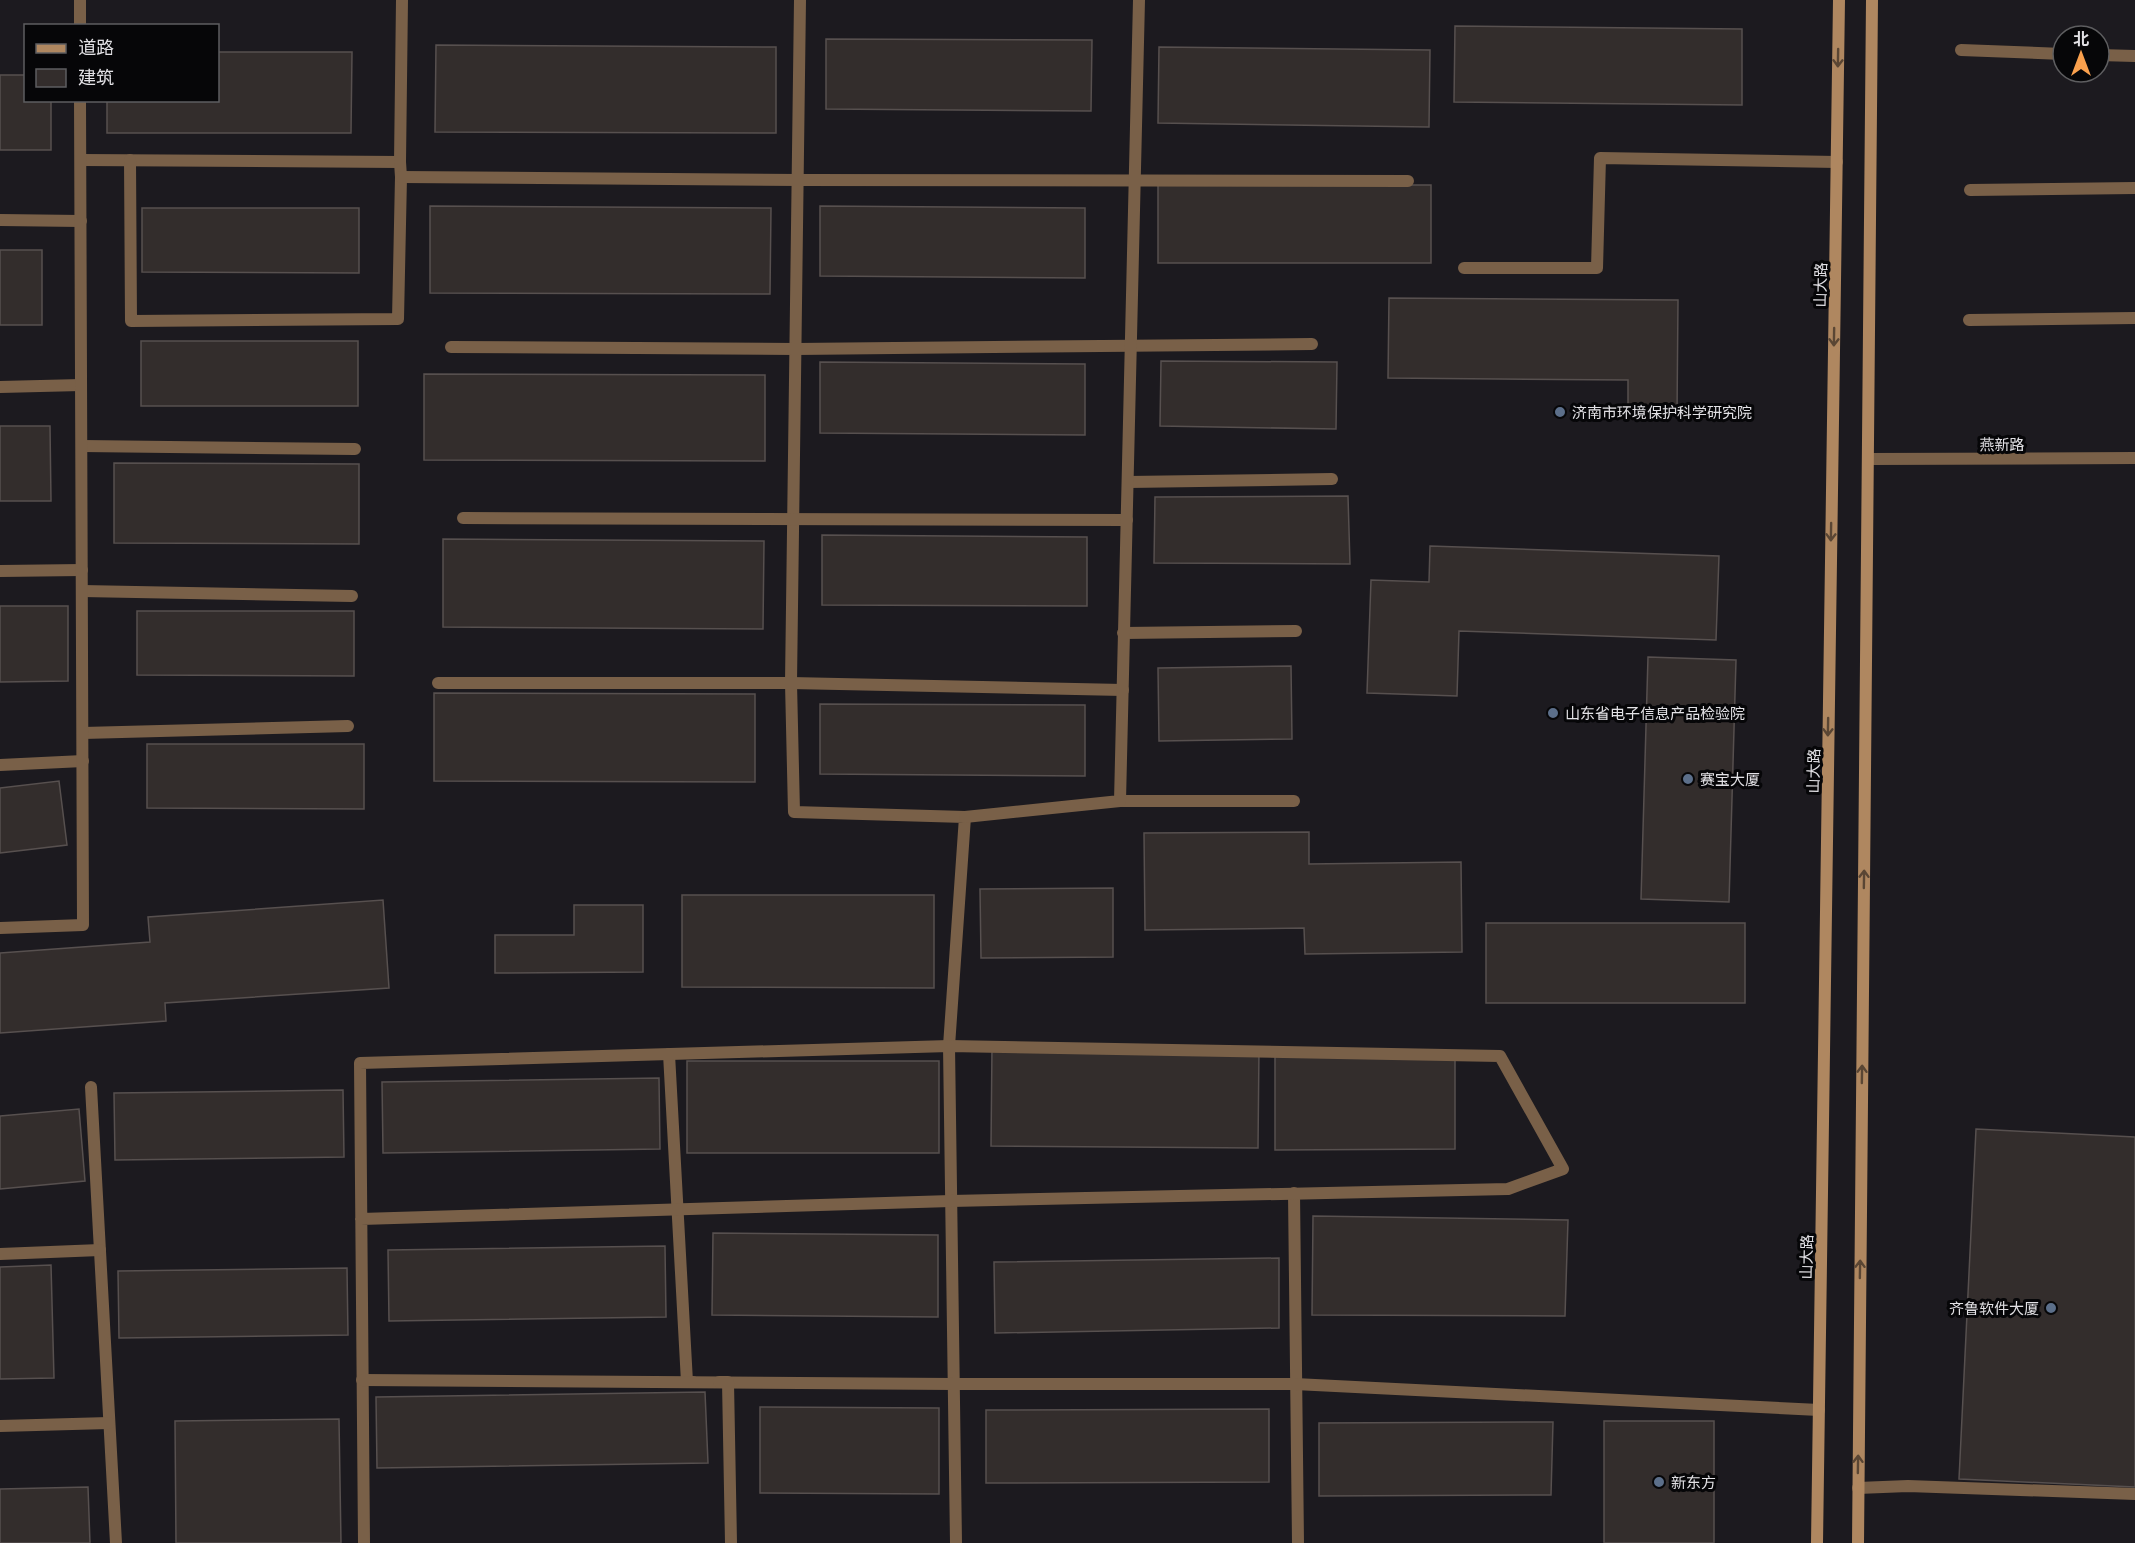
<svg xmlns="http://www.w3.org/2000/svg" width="2135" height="1543" viewBox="0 0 2135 1543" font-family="'Noto Serif','Noto Sans SC',serif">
	<rect width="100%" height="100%" fill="#1c1a1f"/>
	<!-- building -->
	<g fill="#332d2c" stroke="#57504f" stroke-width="1.5">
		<polygon points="1455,26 1742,29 1742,105 1454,102"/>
		<polygon points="826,39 1092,40 1091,111 826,109"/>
		<polygon points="436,45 776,47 776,133 435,132"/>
		<polygon points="1159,47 1430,50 1429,127 1158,123"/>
		<polygon points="218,52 352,52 351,133 107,133 107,100 218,100"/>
		<polygon points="0,75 26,75 26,100 51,100 51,150 0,150"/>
		<rect x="1158" y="185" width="273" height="78"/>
		<polygon points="430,206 771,208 770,294 430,293"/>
		<polygon points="820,206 1085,208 1085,278 820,276"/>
		<polygon points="142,208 359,208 359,273 142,272"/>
		<rect x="0" y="250" width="42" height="75"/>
		<polygon points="1389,298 1678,300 1677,415 1628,415 1628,380 1388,378"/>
		<rect x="141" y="341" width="217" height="65"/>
		<polygon points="1161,361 1337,362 1336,429 1160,426"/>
		<polygon points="820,362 1085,364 1085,435 820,433"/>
		<polygon points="424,374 765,375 765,461 424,460"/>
		<polygon points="0,426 50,426 51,501 0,501"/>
		<polygon points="114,463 359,464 359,544 114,543"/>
		<polygon points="1348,496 1350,564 1154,563 1155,497"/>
		<polygon points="822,535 1087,537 1087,606 822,605"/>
		<polygon points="443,539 764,541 763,629 443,627"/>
		<polygon points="1430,546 1719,556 1716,640 1459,631 1457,696 1367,693 1371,580 1429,582"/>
		<polygon points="0,606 68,606 68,681 0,682"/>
		<polygon points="137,611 354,611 354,676 137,675"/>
		<polygon points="1648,657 1736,660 1729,902 1641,899"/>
		<polygon points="1291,666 1292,739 1159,741 1158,668"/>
		<polygon points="434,693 755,694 755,782 434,781"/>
		<polygon points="820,704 1085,705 1085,776 820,774"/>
		<polygon points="147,744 364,744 364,809 147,808"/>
		<polygon points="59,781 67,845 0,853 0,788"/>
		<polygon points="1309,832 1309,864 1461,862 1462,952 1305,954 1304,928 1145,930 1144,833"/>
		<polygon points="1113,888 1113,957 981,958 980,889"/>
		<polygon points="682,895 934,895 934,988 682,987"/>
		<polygon points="383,900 389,988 165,1003 166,1021 0,1033 0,953 150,942 148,917"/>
		<polygon points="574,905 643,905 643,972 495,973 495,935 574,935"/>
		<rect x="1486" y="923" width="259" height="80"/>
		<polygon points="992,1047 1259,1049 1258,1148 991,1146"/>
		<polygon points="1275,1053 1455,1053 1455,1149 1275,1150"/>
		<rect x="687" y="1061" width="252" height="92"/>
		<polygon points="659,1078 660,1149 383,1153 382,1082"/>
		<polygon points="343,1090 344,1157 115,1160 114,1093"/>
		<polygon points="79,1109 85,1181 0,1189 0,1116"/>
		<polygon points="1976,1129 2135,1137 2135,1487 1959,1479"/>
		<polygon points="1313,1216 1568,1220 1565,1316 1312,1315"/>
		<polygon points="713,1233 938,1235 938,1317 712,1315"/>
		<polygon points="665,1246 666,1317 389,1321 388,1250"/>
		<polygon points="1279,1258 1279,1328 995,1333 994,1262"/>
		<polygon points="51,1265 54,1378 0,1379 0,1267"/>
		<polygon points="347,1268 348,1335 119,1338 118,1271"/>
		<polygon points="705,1392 708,1463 377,1468 376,1397"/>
		<polygon points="760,1407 939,1408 939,1494 760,1493"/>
		<polygon points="1269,1409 1269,1482 986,1483 986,1410"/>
		<polygon points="339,1419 341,1543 176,1543 175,1421"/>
		<rect x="1604" y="1421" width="110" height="122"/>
		<polygon points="1553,1422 1551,1495 1319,1496 1319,1423"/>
		<polygon points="88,1487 90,1543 0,1543 0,1489"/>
	</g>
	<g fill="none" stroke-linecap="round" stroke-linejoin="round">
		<!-- minor -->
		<g stroke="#796048" stroke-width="12">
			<polyline points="80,0 80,26"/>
			<polyline points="800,0 791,683 794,812 965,817 949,1046 956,1543"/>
			<polyline points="1961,50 2063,54"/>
			<polyline points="2099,55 2135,56"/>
			<polyline points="81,160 400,162"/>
			<polyline points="130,160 131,321 398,319 401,177 400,162 402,0"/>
			<polyline points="401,177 799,180 1408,181"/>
			<polyline points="1970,190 2135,188"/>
			<polyline points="0,220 81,221"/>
			<polyline points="1464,268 1597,268 1600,158 1837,162"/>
			<polyline points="1969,320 2135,318"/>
			<polyline points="451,347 796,349 1312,344"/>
			<polyline points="0,387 81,385"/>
			<polyline points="82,446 355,449"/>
			<polyline points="1868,459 2135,458"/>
			<polyline points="1128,482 1332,479"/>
			<polyline points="463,518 1127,520"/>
			<polyline points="0,571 82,570"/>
			<polyline points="82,591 352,596"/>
			<polyline points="1123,633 1296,631"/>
			<polyline points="438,683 791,683 1123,690"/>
			<polyline points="83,733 348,726"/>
			<polyline points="0,765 83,761"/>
			<polyline points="1120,801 1294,801"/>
			<polyline points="965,817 1120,801 1139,0"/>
			<polyline points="0,928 83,925 80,100"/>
			<polyline points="669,1054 687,1382 693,1382"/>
			<polyline points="91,1087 116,1543"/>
			<polyline points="1294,1193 1298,1543"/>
			<polyline points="361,1219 951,1201 1508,1189 1563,1169 1500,1056 949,1046 360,1063 364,1543"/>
			<polyline points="0,1254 100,1250"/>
			<polyline points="362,1380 953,1384 1295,1384 1819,1410"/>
			<polyline points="719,1382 728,1382 731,1543"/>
			<polyline points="0,1426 109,1423"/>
			<polyline points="1858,1488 1908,1486 2135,1494"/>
		</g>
		<!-- secondary -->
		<g stroke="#af8760" stroke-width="12">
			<polyline points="1817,1543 1839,0"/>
			<polyline points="1858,1543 1872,0"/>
		</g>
	</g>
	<!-- one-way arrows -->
	<defs><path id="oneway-shaft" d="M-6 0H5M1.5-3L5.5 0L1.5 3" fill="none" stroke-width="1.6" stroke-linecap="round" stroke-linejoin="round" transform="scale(1.5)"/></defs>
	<g stroke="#5a4634">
		<use href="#oneway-shaft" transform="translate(1838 58) rotate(91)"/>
		<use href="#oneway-shaft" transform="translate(1834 337) rotate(91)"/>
		<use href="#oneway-shaft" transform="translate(1831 532) rotate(91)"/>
		<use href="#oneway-shaft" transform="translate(1828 727) rotate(91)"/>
		<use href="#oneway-shaft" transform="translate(1864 879) rotate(-89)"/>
		<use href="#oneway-shaft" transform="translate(1862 1074) rotate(-89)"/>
		<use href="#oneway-shaft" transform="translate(1860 1269) rotate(-89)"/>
		<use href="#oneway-shaft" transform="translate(1858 1464) rotate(-89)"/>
	</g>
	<!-- markers -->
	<g fill="#5c6f8a" stroke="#060608" stroke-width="2">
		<circle cx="1560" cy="412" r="6"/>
		<circle cx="1553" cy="713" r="6"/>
		<circle cx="1688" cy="779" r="6"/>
		<circle cx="2051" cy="1308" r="6"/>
		<circle cx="1659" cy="1482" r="6"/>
	</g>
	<g text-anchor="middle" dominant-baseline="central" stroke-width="6" stroke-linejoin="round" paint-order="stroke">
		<!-- street labels -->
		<g font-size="15" fill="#e2e1e5" stroke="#060608">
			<text transform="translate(1820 285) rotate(-89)">山大路</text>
			<text x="2002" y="444">燕新路</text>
			<text transform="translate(1813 771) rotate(-89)">山大路</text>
			<text transform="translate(1806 1257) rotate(-89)">山大路</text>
		</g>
		<!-- poi labels -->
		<g font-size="15" fill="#e2e1e5" stroke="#060608" text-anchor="start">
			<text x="1572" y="412">济南市环境保护科学研究院</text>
			<text x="1565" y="713">山东省电子信息产品检验院</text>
			<text x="1700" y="779">赛宝大厦</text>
			<text x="2039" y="1308" text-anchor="end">齐鲁软件大厦</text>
			<text x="1671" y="1482">新东方</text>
		</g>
	</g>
	<!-- legend -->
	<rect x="24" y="24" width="195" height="78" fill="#060608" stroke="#5e5e60" stroke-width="1.5"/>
	<rect x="36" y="44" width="30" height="9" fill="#af8760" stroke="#5e5e60" stroke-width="1.5"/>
	<text x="78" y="54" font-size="18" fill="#e2e1e5">道路</text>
	<rect x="36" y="69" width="30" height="18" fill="#332d2c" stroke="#5e5e60" stroke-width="1.5"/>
	<text x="78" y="84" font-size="18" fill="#e2e1e5">建筑</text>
	<!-- north arrow -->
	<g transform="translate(2081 54)"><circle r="28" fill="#060608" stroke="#5e5e60" stroke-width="1.5"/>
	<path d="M0-4.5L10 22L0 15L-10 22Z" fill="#f9a04d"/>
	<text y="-9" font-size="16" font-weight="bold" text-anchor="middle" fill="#e2e1e5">北</text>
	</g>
</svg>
